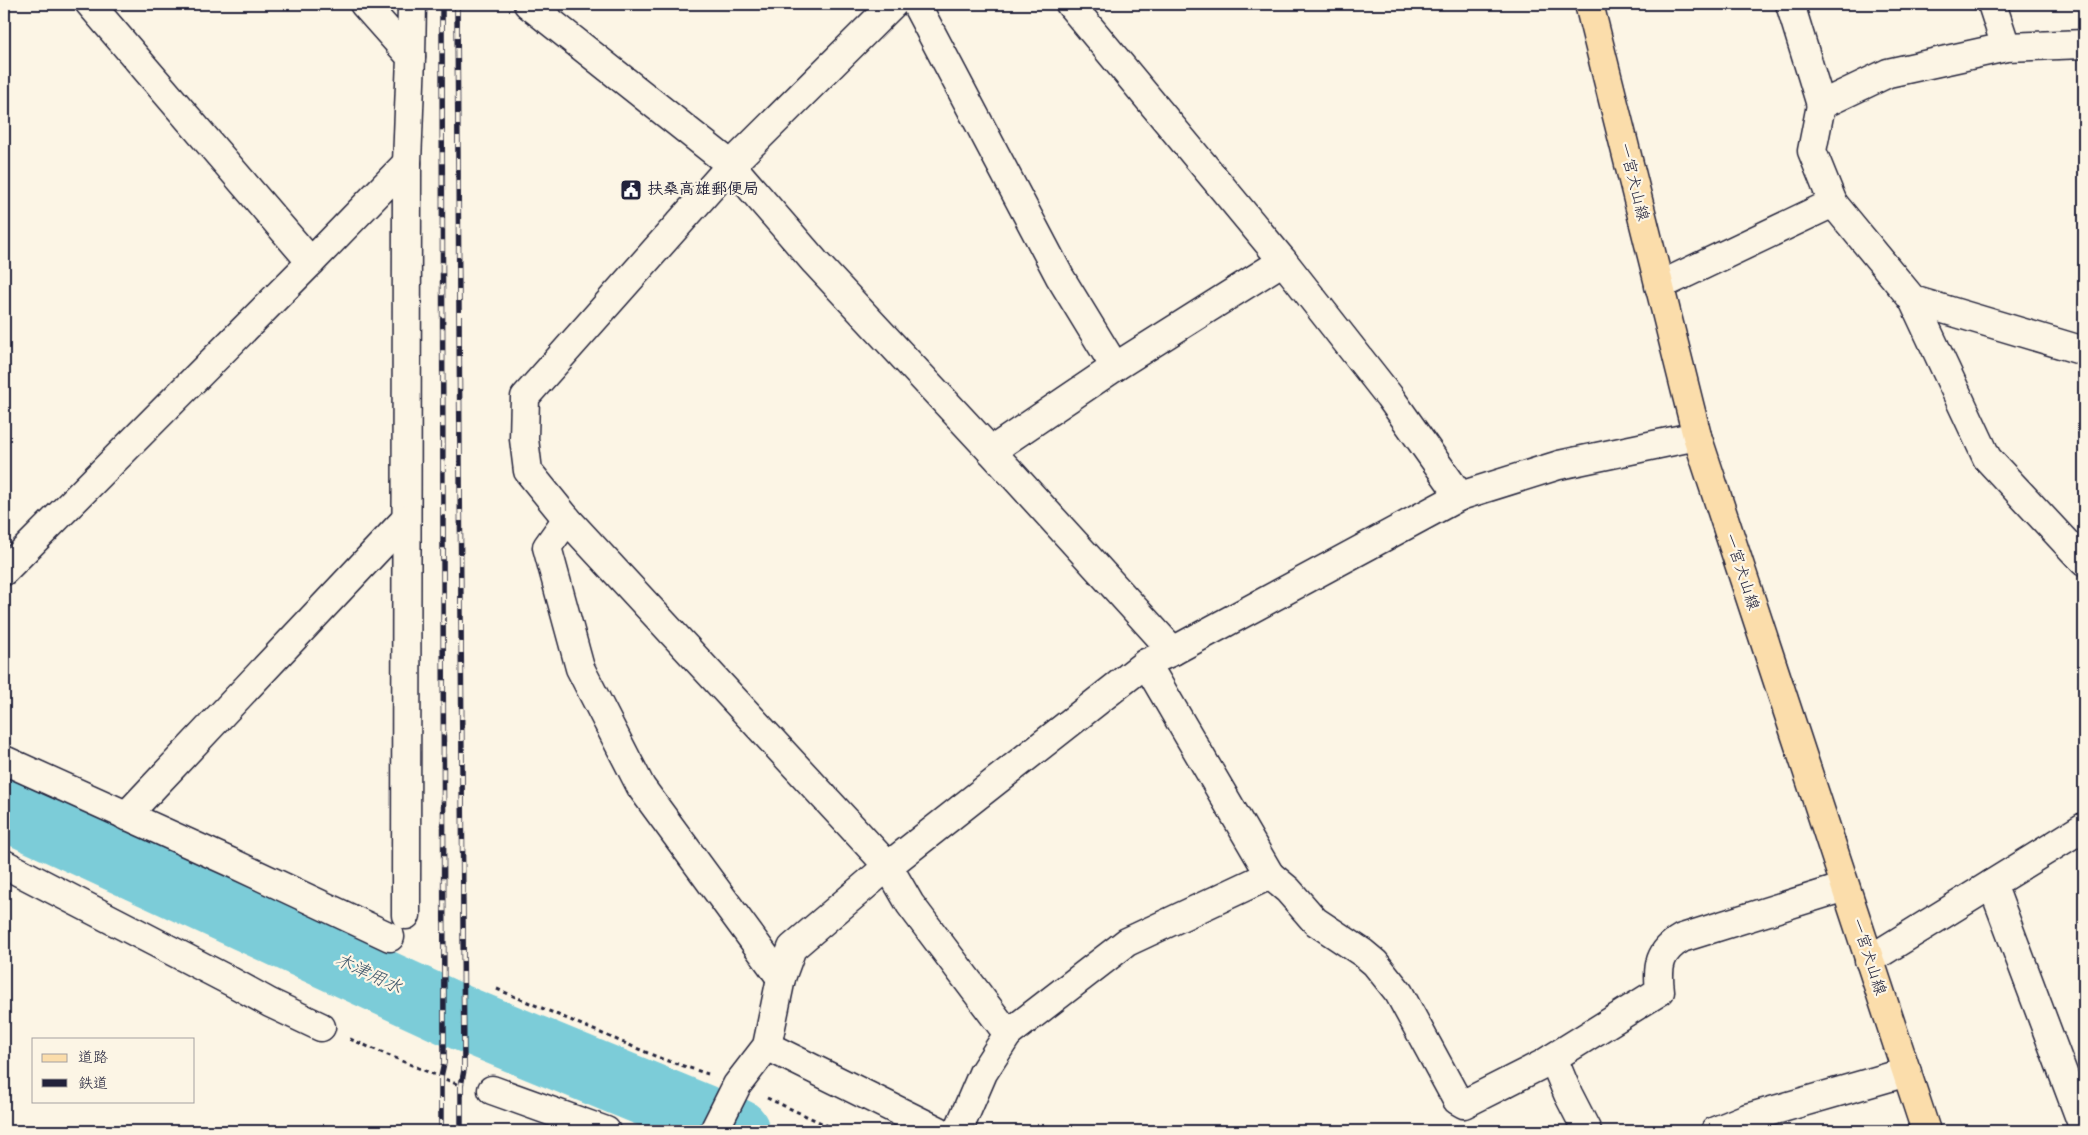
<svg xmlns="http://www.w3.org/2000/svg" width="2088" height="1135" viewBox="0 0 2088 1135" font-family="'Indie Flower','Klee One',sans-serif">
	<rect width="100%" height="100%" fill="#fcf5e5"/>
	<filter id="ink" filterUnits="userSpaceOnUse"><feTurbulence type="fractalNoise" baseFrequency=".02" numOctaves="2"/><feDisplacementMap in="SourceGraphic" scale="10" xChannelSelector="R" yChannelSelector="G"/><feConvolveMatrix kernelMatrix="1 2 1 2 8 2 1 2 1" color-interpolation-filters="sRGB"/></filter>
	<g filter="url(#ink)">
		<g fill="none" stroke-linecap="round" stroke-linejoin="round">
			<!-- river -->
			<polyline stroke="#7cccd8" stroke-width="65" points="4,807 452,1014 737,1131"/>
			<!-- minor casing -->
			<g stroke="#22223b" stroke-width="31">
				<g id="minor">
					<polyline points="90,4 311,262"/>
					<polyline points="364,4 411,57 407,163 406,915"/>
					<polyline points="528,4 731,165 815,262 991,451 1173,651"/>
					<polyline points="893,4 731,165 525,397 524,439 528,471 567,519 888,866 910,904 1008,1034 1127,942 1270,875 1146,663"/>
					<polyline points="916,4 1060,277 1115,367"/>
					<polyline points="1070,4 1283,261 1389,396 1460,496"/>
					<polyline points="1790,4 1821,105"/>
					<polyline points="1992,4 2006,47"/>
					<polyline points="411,57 412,4"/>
					<polyline points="1833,203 1913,300 1987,458 2084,562"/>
					<polyline points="1659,286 1833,203 1812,151 1821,105 1888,73 2006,47 2084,44"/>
					<polyline points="1913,300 2084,351"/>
					<polyline points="991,451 1115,367 1283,261"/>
					<polyline points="567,519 547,547 580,668 641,787 781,978"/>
					<polyline points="4,571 311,262 407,163"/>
					<polyline points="4,760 230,862 390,937"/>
					<polyline points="126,816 406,519"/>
					<polyline points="4,864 232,982 270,1003 321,1027"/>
					<path d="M 1270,875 L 1288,890 L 1315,921 L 1363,953 L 1375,963 L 1399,993 L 1457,1100 L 1464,1104 L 1543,1064 L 1660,991 C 1657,966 1659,951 1682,938 L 1845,887"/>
					<polyline points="1992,884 2084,1129"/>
					<polyline points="1869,960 2084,827"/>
					<polyline points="767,1046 939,1131"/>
					<polyline points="1553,1058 1568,1094 1587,1131"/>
					<polyline points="492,1090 606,1131"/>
					<polyline points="714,1131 737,1085 767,1046 781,978 792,948 888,866 1146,663 1173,651 1460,496 1559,465 1697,436"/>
					<polyline points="958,1131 983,1073 1008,1034"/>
					<polyline points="1715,1131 1747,1118 1907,1072"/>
				</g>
			</g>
			<!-- primary casing -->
			<g stroke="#22223b" stroke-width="31">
				<polyline id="primary" points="1589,4 1697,436 1926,1131"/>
			</g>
			<!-- path -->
			<g stroke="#22223b" stroke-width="3" stroke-dasharray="4 4" stroke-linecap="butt">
				<polyline points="497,989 662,1059 708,1074"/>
				<polyline points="350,1039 459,1085"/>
				<polyline points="767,1098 839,1131"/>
			</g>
			<!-- minor -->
			<use href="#minor" stroke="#fcf5e5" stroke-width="28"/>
			<!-- primary -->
			<use href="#primary" stroke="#fbddab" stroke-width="28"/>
			<!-- rail casing -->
			<g stroke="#22223b" stroke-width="5.5">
				<g id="rail">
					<polyline points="457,4 464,1070 461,1086 461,1131"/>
					<polyline points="441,1131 441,1077 444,1063 442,4"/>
				</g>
			</g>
			<!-- rail -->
			<use href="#rail" stroke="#fcf5e5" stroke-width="4" stroke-dasharray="11" stroke-linecap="butt"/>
		</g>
	</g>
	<!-- icons -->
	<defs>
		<g id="civic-square" transform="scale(1.125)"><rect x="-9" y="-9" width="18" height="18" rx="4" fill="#22223b" stroke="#fcf5e5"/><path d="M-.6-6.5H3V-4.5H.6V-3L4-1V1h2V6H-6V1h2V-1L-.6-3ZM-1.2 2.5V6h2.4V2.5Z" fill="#fff"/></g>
	</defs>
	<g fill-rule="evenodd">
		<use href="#civic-square" x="631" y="190"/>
	</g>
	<g text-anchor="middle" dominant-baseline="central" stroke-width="4.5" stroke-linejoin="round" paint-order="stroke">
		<!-- street labels -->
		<g font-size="16" fill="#22223b" stroke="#fcf5e5">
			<text transform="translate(1633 182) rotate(76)">一宮犬山線</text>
			<text transform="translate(1741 572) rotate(72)">一宮犬山線</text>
			<text transform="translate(1868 957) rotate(72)">一宮犬山線</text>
		</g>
		<!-- poi labels -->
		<g font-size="16" font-weight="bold" fill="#22223b" stroke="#fcf5e5" text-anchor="start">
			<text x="647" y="190">扶桑高雄郵便局</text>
		</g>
		<!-- water labels -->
		<g font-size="18" font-style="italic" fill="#3d556a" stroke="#fcf5e5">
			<text transform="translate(368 975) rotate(25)">木津用水</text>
		</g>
	</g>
	<!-- margin -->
	<rect width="2088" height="1135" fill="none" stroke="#fcf5e5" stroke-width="20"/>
	<rect x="10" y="10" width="2068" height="1115" fill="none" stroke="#22223b" stroke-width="2" filter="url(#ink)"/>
	<!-- legend -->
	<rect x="32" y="1038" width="162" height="65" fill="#fcf5e5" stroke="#a5a1a1"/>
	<rect x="42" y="1054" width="25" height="8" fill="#fbddab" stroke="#a5a1a1"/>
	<text x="78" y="1062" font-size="15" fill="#22223b">道路</text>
	<rect x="42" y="1079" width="25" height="8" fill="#22223b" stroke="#a5a1a1"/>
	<text x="78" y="1088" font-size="15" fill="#22223b">鉄道</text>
</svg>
